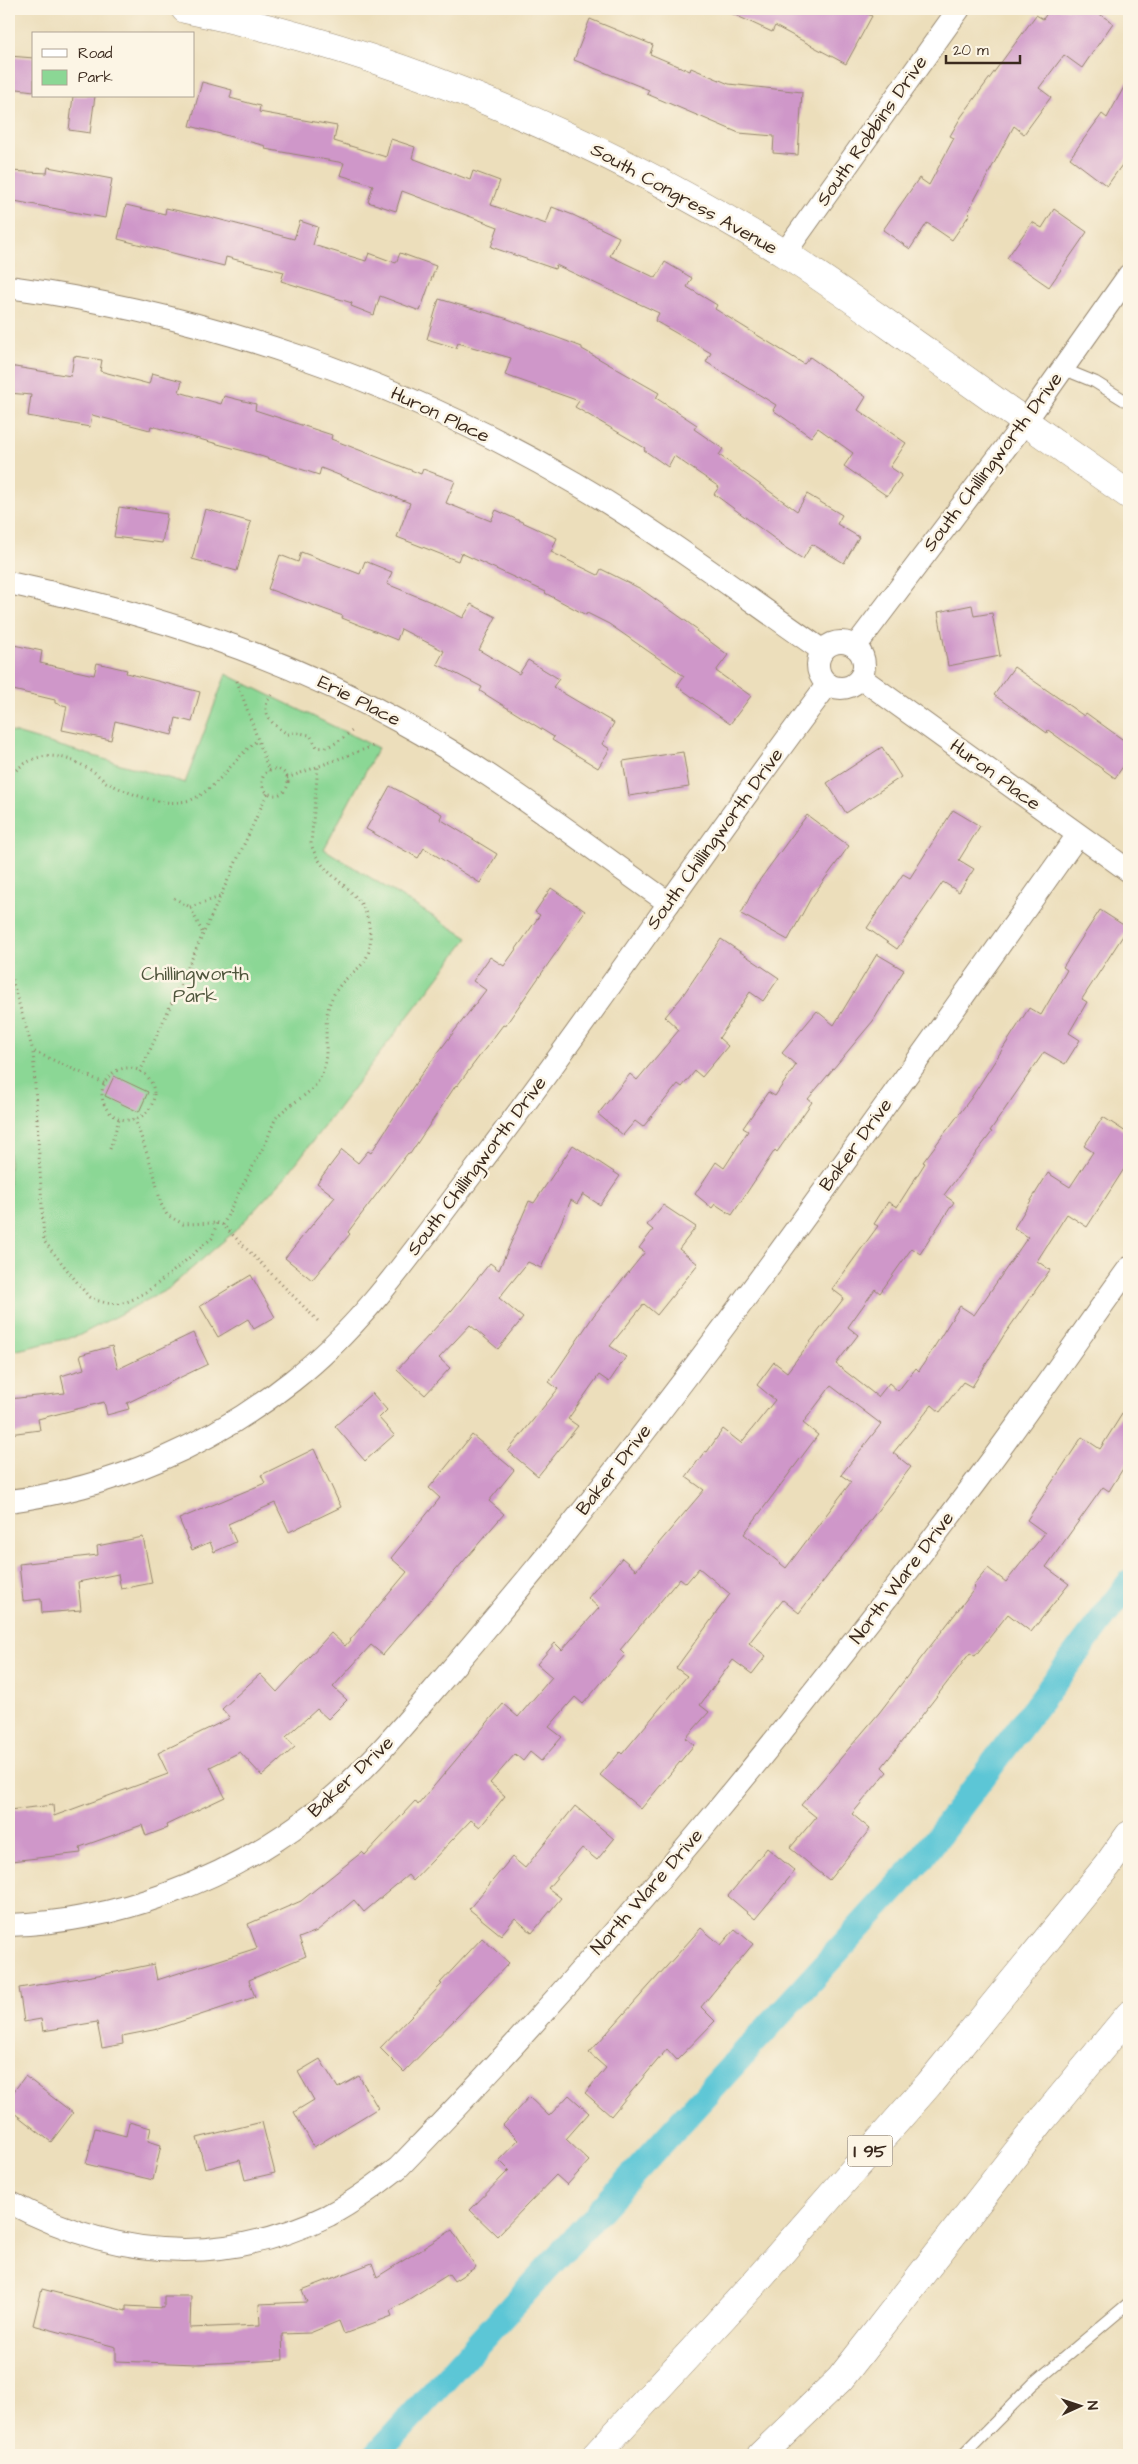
<svg xmlns="http://www.w3.org/2000/svg" width="1138" height="2464" viewBox="0 0 1138 2464" font-family="'Architects Daughter',sans-serif">
	<rect width="100%" height="100%" fill="#fcf5e5"/>
	<filter id="ink" filterUnits="userSpaceOnUse"><feTurbulence type="fractalNoise" baseFrequency=".02" numOctaves="2"/><feDisplacementMap in="SourceGraphic" scale="10" xChannelSelector="R" yChannelSelector="G"/><feConvolveMatrix kernelMatrix="1 2 1 2 8 2 1 2 1" color-interpolation-filters="sRGB"/></filter>
	<filter id="wash" filterUnits="userSpaceOnUse"><feTurbulence type="fractalNoise" baseFrequency=".0096" numOctaves="4" result="noise"/><feDisplacementMap in="SourceGraphic" scale="20" xChannelSelector="R" yChannelSelector="G"/><feGaussianBlur stdDeviation="1.12" result="paint"/><feColorMatrix in="noise" values="0 0 0 0 0 0 0 0 0 0 0 0 0 0 0 0 0 1.4 0 .05"/><feComposite in="paint" operator="in"/></filter>
	<g filter="url(#wash)">
		<rect width="100%" height="100%" fill="#ecdebb"/>
		<!-- green -->
		<polygon fill="#8bd795" stroke="#63805a" points="226,674 378,748 324,849 468,938 286,1176 235,1231 168,1289 78,1336 9,1352 9,731 185,783"/>
		<g fill="none" stroke-linecap="round" stroke-linejoin="round">
			<!-- canal -->
			<polyline stroke="#5bc6d6" stroke-width="26" points="376,2455 918,1863 1129,1583"/>
		</g>
		<g id="blocks">
			<!-- building -->
			<g fill="#cf97c9" fill-rule="evenodd">
				<polygon points="722,9 857,9 872,16 846,64 775,26 772,32"/>
				<polygon points="1050,9 1092,9 1113,23 1082,68 1064,55 1039,88 1051,97 1024,134 1014,126 968,212 970,214 952,240 927,223 910,249 883,230 919,178 929,185 954,138 950,136 961,117 1036,15 1043,19"/>
				<polygon points="590,19 653,45 650,54 690,71 691,68 729,84 802,92 798,155 773,153 774,136 739,133 647,94 649,90 574,60"/>
				<polygon points="9,56 34,58 34,91 9,88"/>
				<polygon points="1129,78 1129,155 1107,186 1070,158 1102,114 1107,118"/>
				<polygon points="202,82 232,90 230,98 260,106 259,112 337,126 334,141 386,157 391,139 415,147 412,158 470,180 473,171 500,181 491,205 546,224 552,207 573,215 619,237 610,256 656,278 665,262 692,278 687,287 717,305 715,309 804,364 810,357 866,397 858,410 906,443 890,467 902,475 887,496 844,466 853,453 818,428 811,437 773,410 776,405 706,362 711,353 655,321 659,313 556,265 555,269 491,247 498,227 402,191 396,211 368,202 373,185 340,175 344,163 265,149 266,146 190,126"/>
				<polygon points="73,96 95,96 90,133 69,130"/>
				<polygon points="48,167 112,179 105,218 9,200 9,171 47,173"/>
				<polygon points="126,205 165,214 166,208 206,217 206,216 294,239 300,221 318,227 313,245 366,261 369,253 396,263 400,253 436,266 420,311 380,296 374,315 351,306 352,303 281,281 284,272 226,257 224,266 118,239"/>
				<polygon points="1054,209 1087,232 1049,287 1007,258 1032,222 1042,228"/>
				<polygon points="439,299 505,318 582,347 582,349 659,393 656,398 697,425 694,429 723,449 719,455 797,511 807,494 842,515 837,524 859,537 844,563 812,544 803,559 778,543 779,542 714,494 719,487 674,456 668,467 644,450 645,448 575,407 579,401 505,375 511,358 458,343 456,348 427,339"/>
				<polygon points="74,356 102,360 100,371 149,384 152,373 182,381 179,392 221,404 224,396 256,404 255,410 332,435 331,439 421,474 423,469 455,481 446,503 491,521 496,510 557,538 551,552 598,575 601,569 641,589 697,629 696,631 728,655 716,671 751,696 730,724 677,686 684,676 609,624 587,613 586,615 545,593 546,592 461,553 458,561 397,537 410,503 321,468 319,475 251,453 151,426 150,430 92,415 90,427 28,416 31,395 9,393 9,366 71,376"/>
				<polygon points="119,507 167,514 162,543 114,537"/>
				<polygon points="205,509 251,522 237,571 192,559"/>
				<polygon points="301,552 360,574 365,561 392,572 387,584 431,602 463,618 471,604 496,617 479,650 519,674 528,660 559,679 553,687 614,723 602,744 610,749 598,768 552,740 554,737 480,691 482,687 437,664 444,651 401,629 397,640 342,618 343,616 268,589 280,555 298,562"/>
				<polygon points="972,605 974,616 992,613 1000,656 948,666 938,612"/>
				<polygon points="9,644 42,651 40,663 94,675 97,663 127,670 126,673 200,692 192,722 176,718 172,735 115,721 111,740 62,730 67,706 55,703 55,700 9,689"/>
				<polygon points="1014,667 1084,716 1086,713 1129,744 1129,758 1115,778 1048,730 1047,733 994,695"/>
				<polygon points="882,747 901,777 846,813 827,783"/>
				<polygon points="683,752 689,787 629,796 623,761"/>
				<polygon points="390,786 442,814 440,819 497,854 480,883 424,848 418,858 366,829"/>
				<polygon points="953,810 980,826 959,860 974,869 959,892 943,882 897,949 867,928 903,874 910,878"/>
				<polygon points="807,815 849,846 811,898 788,940 741,914 756,885"/>
				<polygon points="551,888 585,911 505,1026 503,1025 457,1086 456,1085 410,1154 408,1153 348,1232 350,1234 312,1280 285,1258 335,1197 317,1183 342,1150 358,1163 368,1151 371,1153 420,1076 486,990 473,981 490,957 504,966 540,915 535,912"/>
				<path d="M 1100,910 L 1128,928 L 1082,999 L 1087,1002 L 1069,1033 L 1080,1040 L 1065,1064 L 1044,1052 L 990,1131 L 992,1132 L 944,1195 L 954,1202 L 920,1254 L 912,1248 L 880,1293 L 875,1289 L 848,1327 L 858,1335 L 836,1364 L 878,1397 L 889,1383 L 898,1391 L 916,1368 L 919,1371 L 960,1306 L 974,1315 L 1028,1237 L 1014,1228 L 1048,1173 L 1070,1187 L 1093,1152 L 1084,1146 L 1103,1117 L 1129,1134 L 1129,1161 L 1087,1227 L 1067,1214 L 1037,1261 L 1050,1270 L 1004,1335 L 972,1387 L 963,1382 L 940,1412 L 932,1405 L 893,1453 L 911,1467 L 799,1613 L 783,1600 L 749,1643 L 766,1656 L 752,1674 L 733,1660 L 700,1705 L 709,1712 L 686,1738 L 694,1745 L 641,1809 L 600,1775 L 620,1752 L 622,1754 L 687,1676 L 676,1668 L 730,1594 L 699,1568 L 686,1583 L 680,1578 L 620,1650 L 625,1655 L 583,1704 L 575,1697 L 549,1727 L 562,1737 L 541,1761 L 530,1752 L 523,1761 L 515,1754 L 490,1783 L 505,1796 L 480,1827 L 471,1820 L 413,1881 L 408,1875 L 364,1912 L 354,1900 L 317,1931 L 299,1938 L 306,1956 L 249,1980 L 255,1997 L 158,2029 L 122,2036 L 123,2044 L 102,2048 L 97,2022 L 43,2031 L 41,2019 L 24,2022 L 19,1988 L 116,1972 L 154,1964 L 157,1980 L 257,1948 L 248,1924 L 301,1901 L 362,1852 L 365,1855 L 415,1801 L 418,1805 L 503,1704 L 518,1717 L 552,1677 L 537,1664 L 555,1643 L 562,1650 L 599,1608 L 588,1598 L 622,1558 L 636,1570 L 704,1490 L 686,1477 L 705,1451 L 707,1452 L 723,1429 L 741,1443 L 775,1400 L 757,1385 L 774,1362 L 787,1372 L 844,1298 L 832,1289 L 878,1226 L 874,1224 L 888,1202 L 897,1207 L 925,1163 L 923,1162 L 971,1098 L 1029,1008 L 1041,1015 L 1067,970 L 1063,967 ZM 831,1386 L 881,1424 L 841,1475 L 851,1482 L 786,1568 L 744,1534 L 818,1435 L 803,1423 Z"/>
				<polygon points="721,939 779,978 763,1001 750,992 719,1038 728,1046 702,1077 695,1071 682,1087 678,1084 643,1127 635,1121 623,1135 598,1114 630,1074 637,1080 679,1030 665,1017 681,998"/>
				<polygon points="877,954 904,970 873,1021 808,1099 812,1102 777,1152 775,1150 732,1215 715,1204 712,1208 695,1194 716,1162 724,1168 748,1131 743,1128 768,1092 775,1096 796,1065 782,1053 817,1011 834,1025"/>
				<polygon points="114,1076 148,1092 139,1112 105,1096"/>
				<polygon points="573,1145 620,1176 600,1205 583,1194 577,1204 571,1200 541,1268 528,1262 499,1298 523,1318 498,1349 470,1325 439,1358 450,1368 425,1395 397,1370 452,1310 490,1263 499,1270 529,1201 534,1203"/>
				<polygon points="663,1205 696,1227 679,1249 698,1264 657,1315 644,1304 610,1346 626,1357 609,1382 599,1375 568,1419 578,1426 538,1476 508,1451 558,1389 549,1382 594,1315 645,1252 639,1248 653,1230 647,1225"/>
				<polygon points="251,1275 275,1317 254,1329 248,1319 218,1337 200,1306"/>
				<polygon points="193,1333 208,1364 127,1403 129,1409 107,1415 104,1402 38,1419 40,1430 9,1434 9,1399 65,1393 61,1376 84,1369 80,1355 112,1346 118,1369"/>
				<polygon points="372,1393 387,1410 379,1418 394,1435 365,1461 335,1426"/>
				<polygon points="1129,1403 1129,1459 1109,1491 1103,1487 1046,1567 1069,1584 1031,1632 1008,1614 975,1656 970,1653 882,1767 887,1772 852,1814 870,1829 829,1880 790,1848 816,1817 801,1805 879,1713 975,1588 973,1586 988,1568 1006,1582 1045,1533 1027,1520 1082,1437 1100,1449"/>
				<polygon points="472,1435 514,1470 489,1501 504,1514 383,1655 371,1645 333,1687 347,1700 328,1719 317,1709 286,1737 295,1747 262,1776 240,1752 210,1767 225,1797 166,1825 167,1828 146,1836 142,1825 80,1847 81,1853 11,1861 9,1810 53,1805 54,1816 168,1774 158,1753 230,1718 222,1709 260,1674 277,1692 331,1633 345,1646 407,1572 391,1558 440,1498 429,1488"/>
				<polygon points="314,1449 341,1507 289,1532 275,1503 228,1524 236,1542 214,1552 210,1542 192,1550 179,1519 265,1483 261,1475"/>
				<polygon points="143,1537 152,1583 121,1589 118,1574 78,1582 81,1610 42,1613 41,1599 23,1601 19,1564 98,1555 97,1546"/>
				<polygon points="575,1806 614,1839 597,1860 582,1848 548,1888 561,1898 532,1933 515,1918 501,1935 469,1909 512,1857 525,1868"/>
				<polygon points="767,1848 795,1871 755,1919 728,1896"/>
				<polygon points="701,1928 721,1945 735,1929 753,1944 701,2007 715,2021 677,2060 667,2049 611,2116 585,2093 606,2068 589,2053"/>
				<polygon points="482,1938 509,1963 404,2072 380,2048 442,1984 440,1983"/>
				<polygon points="320,2059 338,2088 359,2076 378,2108 314,2147 294,2112 314,2100 298,2072"/>
				<polygon points="25,2076 73,2113 51,2142 9,2109 9,2098"/>
				<polygon points="569,2095 589,2113 566,2139 589,2161 567,2185 556,2175 497,2236 470,2210 509,2170 499,2160 518,2140 503,2125 529,2097 549,2116"/>
				<polygon points="129,2122 151,2128 148,2141 161,2145 153,2180 86,2164 95,2128 126,2136"/>
				<polygon points="262,2122 275,2173 245,2180 240,2160 205,2169 197,2138"/>
				<polygon points="452,2230 476,2267 454,2281 449,2274 390,2311 392,2316 344,2334 339,2321 310,2333 282,2334 283,2360 196,2364 116,2361 116,2347 33,2325 42,2289 126,2311 126,2306 164,2308 164,2296 191,2296 190,2328 260,2325 259,2304 307,2302 302,2290 372,2263 377,2277"/>
			</g>
		</g>
	</g>
	<g filter="url(#ink)">
		<use href="#blocks" fill-opacity="0" stroke="#94846c" stroke-width="1"/>
		<g fill="none" stroke-linecap="round" stroke-linejoin="round">
			<!-- lane casing -->
			<g stroke="#94846c" stroke-width="13">
				<g id="lane">
					<polyline points="1063,369 1095,382 1124,400"/>
					<polyline points="963,2455 1033,2384 1129,2303"/>
				</g>
			</g>
			<!-- street casing -->
			<g stroke="#94846c" stroke-width="24">
				<g id="street">
					<polyline points="784,254 959,9"/>
					<path d="M 9,287 C 207,314 403,382 575,483 C 661,533 741,594 823,651"/>
					<path d="M 9,583 C 149,613 280,654 406,725 C 499,776 582,842 669,903"/>
					<circle cx="841" cy="665" r="23"/>
					<polyline points="855,647 1025,422 1129,275"/>
					<polyline points="861,678 1129,871"/>
					<path d="M 9,1501 C 112,1488 210,1446 292,1381 C 364,1325 417,1246 472,1174 C 595,1014 706,845 828,684"/>
					<path d="M 9,1925 C 115,1922 225,1881 309,1817 C 356,1781 393,1738 431,1693 C 471,1647 509,1601 548,1554 C 736,1322 905,1077 1078,835"/>
					<path d="M 9,2202 C 113,2258 221,2268 329,2215 C 354,2202 376,2185 398,2168 C 608,1952 799,1717 980,1476 C 1031,1408 1079,1337 1129,1268"/>
				</g>
			</g>
			<!-- secondary casing -->
			<g stroke="#94846c" stroke-width="29">
				<path id="secondary" d="M 185,9 C 397,52 602,140 785,254 C 834,285 880,319 927,352 C 994,400 1062,448 1129,495"/>
			</g>
			<!-- highway casing -->
			<g stroke="#94846c" stroke-width="29">
				<g id="highway">
					<polyline points="596,2455 751,2287 929,2084 1107,1866 1129,1835"/>
					<polyline points="761,2455 840,2379 1042,2120 1129,2015"/>
				</g>
			</g>
			<!-- path -->
			<g stroke="#94846c" stroke-width="3" stroke-dasharray="1 4" stroke-linecap="butt">
				<polyline points="237,681 269,771"/>
				<path d="M 272,695 C 257,711 273,726 288,734 L 294,732 L 310,735 L 317,747 C 331,750 342,738 352,731"/>
				<circle cx="275" cy="782" r="13"/>
				<path d="M 9,777 C 36,748 62,752 94,772 C 98,775 102,779 106,782 C 128,793 161,807 186,801 C 213,796 235,756 258,740"/>
				<polyline points="287,778 376,745"/>
				<polyline points="174,898 190,907 203,934"/>
				<polyline points="190,907 220,897"/>
				<polyline points="9,970 33,1051"/>
				<circle cx="128" cy="1094" r="26"/>
				<polyline points="140,1072 268,792"/>
				<path d="M 104,1083 L 33,1051 L 44,1241 L 89,1297 C 99,1302 111,1305 122,1303 C 146,1299 192,1254 212,1238 L 217,1223 L 183,1224 L 167,1215 L 161,1204 L 154,1174 L 135,1119"/>
				<polyline points="110,1149 119,1119"/>
				<polyline points="217,1223 223,1225 319,1322"/>
				<path d="M 223,1225 C 235,1199 249,1173 263,1148 C 269,1139 271,1125 277,1117 C 291,1101 312,1096 321,1076 C 332,1051 320,1022 332,998 C 347,965 379,973 368,921 C 361,886 323,881 311,844 L 318,766"/>
			</g>
			<!-- lane -->
			<use href="#lane" stroke="#fff" stroke-width="11"/>
			<!-- street -->
			<use href="#street" stroke="#fff" stroke-width="22"/>
			<!-- secondary -->
			<use href="#secondary" stroke="#fff" stroke-width="28"/>
			<!-- highway -->
			<use href="#highway" stroke="#fff" stroke-width="28"/>
		</g>
	</g>
	<g text-anchor="middle" dominant-baseline="central" stroke-width="5" stroke-linejoin="round" paint-order="stroke">
		<!-- shield labels -->
		<rect fill="#fcf5e5" stroke="#75675a" stroke-width="1" x="847.5" y="2135.5" width="45" height="31" rx="4"/>
		<g font-size="18" font-weight="bold" fill="#3b2a1e">
			<text x="870" y="2151">I 95</text>
		</g>
		<!-- street labels -->
		<g font-size="19" fill="#3b2a1e" stroke="#fcf5e5">
			<text transform="translate(872 131) rotate(-55)">South Robbins Drive</text>
			<text transform="translate(684 199) rotate(29)">South Congress Avenue</text>
			<text transform="translate(440 415) rotate(25)">Huron Place</text>
			<text transform="translate(993 462) rotate(-53)">South Chillingworth Drive</text>
			<text transform="translate(359 701) rotate(27)">Erie Place</text>
			<text transform="translate(995 775) rotate(36)">Huron Place</text>
			<text transform="translate(715 839) rotate(-54)">South Chillingworth Drive</text>
			<text transform="translate(856 1145) rotate(-54)">Baker Drive</text>
			<text transform="translate(477 1166) rotate(-53)">South Chillingworth Drive</text>
			<text transform="translate(614 1470) rotate(-52)">Baker Drive</text>
			<text transform="translate(902 1578) rotate(-53)">North Ware Drive</text>
			<text transform="translate(351 1777) rotate(-43)">Baker Drive</text>
			<text transform="translate(647 1892) rotate(-49)">North Ware Drive</text>
		</g>
		<!-- park labels -->
		<g font-size="19" fill="#4f553c" stroke="#fcf5e5">
			<text x="195" y="974">Chillingworth<tspan x="195" dy="22">Park</tspan></text>
		</g>
	</g>
	<!-- margin -->
	<rect width="1138" height="2464" fill="none" stroke="#fcf5e5" stroke-width="30"/>
	<!-- legend -->
	<rect x="32" y="32" width="162" height="65" fill="#fcf5e5" stroke="#afa495"/>
	<rect x="42" y="49" width="25" height="8" fill="#ffffff" stroke="#afa495"/>
	<text x="78" y="58" font-size="15" fill="#3b2a1e">Road</text>
	<rect x="42" y="70" width="25" height="15" fill="#8bd795" stroke="#afa495"/>
	<text x="78" y="82" font-size="15" fill="#3b2a1e">Park</text>
	<!-- north arrow -->
	<g transform="translate(1080 2406) rotate(87)" stroke="#fcf5e5" stroke-width="4" paint-order="stroke">
	<path d="M0-4L9 19L0 12L-9 19Z" fill="#3b2a1e"/>
	<text y="-8" font-size="14" font-weight="bold" text-anchor="middle" fill="#3b2a1e">N</text>
	</g>
	<!-- scale -->
	<path d="M946 55v8h74v-8" fill="none" stroke="#3b2a1e" stroke-width="2.5"/>
	<text x="953" y="55" font-size="15" fill="#3b2a1e" stroke="#fcf5e5" stroke-width="4" paint-order="stroke">20 m</text>
</svg>
